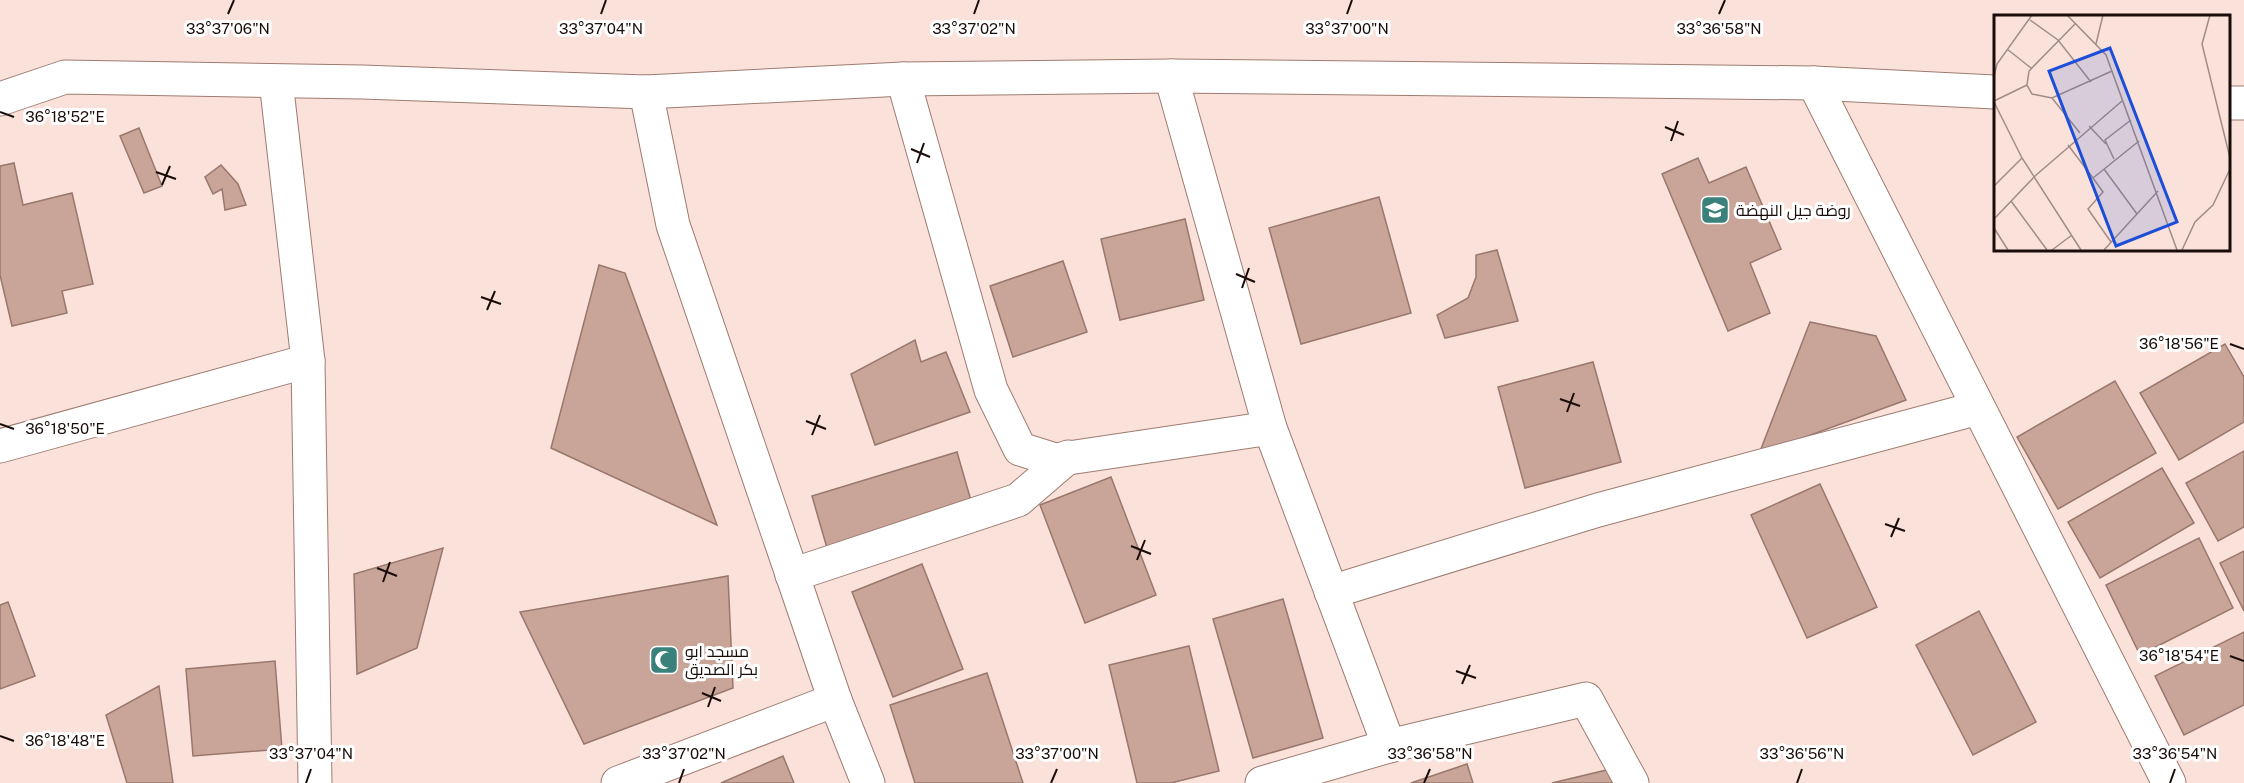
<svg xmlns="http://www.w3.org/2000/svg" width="2244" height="783" viewBox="0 0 2244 783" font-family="'Public Sans',Cairo,sans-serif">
	<rect width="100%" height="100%" fill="#fae2db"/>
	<!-- building -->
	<g fill="#c9a499" stroke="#9a776c" stroke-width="1.5">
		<polygon points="139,128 162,186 144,193 120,136"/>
		<polygon points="1698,158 1709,183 1746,167 1781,249 1750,263 1770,313 1728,331 1662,174"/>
		<polygon points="14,163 23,205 72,193 93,284 62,291 67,313 12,326 0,275 0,166"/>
		<polygon points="221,165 238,184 246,205 225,210 222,189 213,194 205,177"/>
		<polygon points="1379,197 1411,313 1301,344 1269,228"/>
		<polygon points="1185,219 1204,300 1120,320 1101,239"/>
		<polygon points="1497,250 1518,321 1445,338 1437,315 1468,298 1476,277 1476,255"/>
		<polygon points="1063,261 1087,332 1013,357 990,286"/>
		<polygon points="599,265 625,273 717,525 551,448"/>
		<polygon points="1810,322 1876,336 1906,400 1759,454"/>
		<polygon points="915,340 921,362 946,352 970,412 875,445 851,374"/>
		<polygon points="2225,344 2244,377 2244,422 2179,460 2140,393"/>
		<polygon points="1593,362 1621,462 1525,488 1498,387"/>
		<polygon points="2115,381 2156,453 2058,509 2017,437"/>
		<polygon points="2244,451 2244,527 2218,541 2186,483"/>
		<polygon points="957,452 974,511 829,555 812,496"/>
		<polygon points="2162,468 2194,523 2100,578 2068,522"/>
		<polygon points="1111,477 1156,595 1085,623 1040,505"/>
		<polygon points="1820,484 1877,607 1807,638 1751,515"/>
		<polygon points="2199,538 2233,608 2140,655 2106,585"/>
		<polygon points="443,548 417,648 357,674 354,574"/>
		<polygon points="2244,551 2244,611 2220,563"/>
		<polygon points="922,564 963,669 893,697 852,592"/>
		<polygon points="728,576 733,688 584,744 520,612"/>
		<polygon points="1283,599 1323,738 1253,758 1213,619"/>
		<polygon points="8,602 35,676 0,689 0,605"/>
		<polygon points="1979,611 2036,722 1973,755 1916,645"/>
		<polygon points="2244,632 2244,705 2184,735 2155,676"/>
		<polygon points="1189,646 1219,771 1171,783 1137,783 1109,665"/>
		<polygon points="275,661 282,749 193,756 186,669"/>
		<polygon points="987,673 1023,783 915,783 890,705"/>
		<polygon points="159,686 173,783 127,783 106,715"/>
		<polygon points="783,756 794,783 721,783"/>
		<polygon points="1467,764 1473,783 1411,783"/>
		<polygon points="1615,768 1619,783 1552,783"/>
	</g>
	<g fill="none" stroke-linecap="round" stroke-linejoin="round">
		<!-- minor casing -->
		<g stroke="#9e7b70" stroke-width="35">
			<g id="minor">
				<polyline points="1171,76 1270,428 1389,746 1262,783"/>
				<polyline points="903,79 991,390 1020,449 1055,460 1270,428"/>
				<polyline points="276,81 308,361 315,783"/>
				<polyline points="1814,83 2169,783"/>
				<polyline points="646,92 673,225 835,700 868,783"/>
				<polyline points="0,99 65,77 362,82 646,92 903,79 1171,76 1814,83 1995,92"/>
				<polyline points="2228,103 2244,103"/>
				<polyline points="0,446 308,361"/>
				<polyline points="792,575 1018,500 1068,457"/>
				<polyline points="1331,592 1598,510 1978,408"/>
				<polyline points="1389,746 1586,699 1632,783"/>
				<polyline points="618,783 835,700"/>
			</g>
		</g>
		<!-- minor -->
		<use href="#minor" stroke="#fff" stroke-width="33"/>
	</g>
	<!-- ticks -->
	<path fill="none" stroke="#190c09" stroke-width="2" d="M 228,14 L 234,0M 601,14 L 606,0M 974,14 L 979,0M 1347,14 L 1352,0M 1719,14 L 1725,0M 0,112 L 14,117M 1665,127 L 1684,135M 1671,141 L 1678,121M 911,149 L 930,157M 917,163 L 924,143M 156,172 L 176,179M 162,185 L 170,166M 1236,274 L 1255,282M 1242,288 L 1249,268M 481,297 L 501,304M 487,310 L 495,291M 2230,344 L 2244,349M 1560,399 L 1580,406M 1567,412 L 1574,393M 806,421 L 826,429M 0,424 L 14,429M 812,435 L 820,415M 1885,524 L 1905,531M 1891,537 L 1899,518M 1131,546 L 1151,554M 1137,560 L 1145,540M 377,568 L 397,576M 383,582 L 390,562M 2230,656 L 2244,661M 1456,671 L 1476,678M 1462,684 L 1470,665M 702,693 L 721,701M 708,707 L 715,687M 0,736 L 14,741M 306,783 L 311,769M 679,783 L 684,769M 1051,783 L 1057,769M 1424,783 L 1430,769M 1797,783 L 1802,769M 2170,783 L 2175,769"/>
	<!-- icons -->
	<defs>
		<g id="school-square" transform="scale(1.5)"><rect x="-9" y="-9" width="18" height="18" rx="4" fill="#3a817b" stroke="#fff"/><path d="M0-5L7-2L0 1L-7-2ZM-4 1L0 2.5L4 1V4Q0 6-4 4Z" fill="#fff"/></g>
		<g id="mosque-square" transform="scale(1.5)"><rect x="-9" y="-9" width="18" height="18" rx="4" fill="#3a817b" stroke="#fff"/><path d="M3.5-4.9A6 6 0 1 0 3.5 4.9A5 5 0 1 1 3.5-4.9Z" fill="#fff"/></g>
	</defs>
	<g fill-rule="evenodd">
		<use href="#school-square" x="1715" y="210"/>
		<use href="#mosque-square" x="664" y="660"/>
	</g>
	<g text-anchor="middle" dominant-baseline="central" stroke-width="6" stroke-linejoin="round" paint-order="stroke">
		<!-- poi labels -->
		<g font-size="16" fill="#190c09" stroke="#fff" text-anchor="start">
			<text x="1736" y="210">روضة جيل النهضة</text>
			<text x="685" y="651">مسجد ابو<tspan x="685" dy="18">بكر الصديق</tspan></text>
		</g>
	</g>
	<!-- overview -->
	<g transform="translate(1994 15)">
		<rect width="236" height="236" fill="#fae2db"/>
		<path fill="none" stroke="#a08c87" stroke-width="1.5" d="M 73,0 L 112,40 L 183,235M 216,0 L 208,29 L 236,143M 36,5 L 64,25 L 97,67M 82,8 L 35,56 L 33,70 L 38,79 L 58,83 L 118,56M 102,29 L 109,0M 13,34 L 37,53M 0,61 L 3,49 L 38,0M 58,83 L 86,118M 0,86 L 33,70M 0,87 L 28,143 L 87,235M 95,111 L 112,129M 74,130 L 99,163 L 145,126M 120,144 L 111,125 L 137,105M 110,154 L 143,199M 99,163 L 109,177 L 94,194 L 117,227M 0,171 L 28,143M 17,186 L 53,235M 0,204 L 41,161 L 128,86M 0,213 L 14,235M 58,235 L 78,220M 110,235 L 164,176M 188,235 L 201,207 L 219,190 L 236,154"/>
		<path fill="#1d4ed8" fill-opacity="0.15" stroke="#1d4ed8" stroke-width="3" d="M 116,33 L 183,207 L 122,231 L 55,56 Z"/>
		<rect width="236" height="236" fill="none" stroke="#190c09" stroke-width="3"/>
	</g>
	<g font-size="15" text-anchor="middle" fill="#190c09" stroke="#fff" stroke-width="6" stroke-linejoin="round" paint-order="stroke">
		<text x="601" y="34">33°37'04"N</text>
		<text x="1347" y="34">33°37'00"N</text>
		<text x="228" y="34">33°37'06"N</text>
		<text x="974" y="34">33°37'02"N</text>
		<text x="1719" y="34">33°36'58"N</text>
		<text x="65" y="122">36°18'52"E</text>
		<text x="2179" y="349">36°18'56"E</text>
		<text x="65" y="434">36°18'50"E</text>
		<text x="2179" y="661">36°18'54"E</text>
		<text x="65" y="746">36°18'48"E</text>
		<text x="311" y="759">33°37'04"N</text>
		<text x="684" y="759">33°37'02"N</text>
		<text x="1057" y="759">33°37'00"N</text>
		<text x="1430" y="759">33°36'58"N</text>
		<text x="1802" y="759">33°36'56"N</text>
		<text x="2175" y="759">33°36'54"N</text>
	</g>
</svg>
